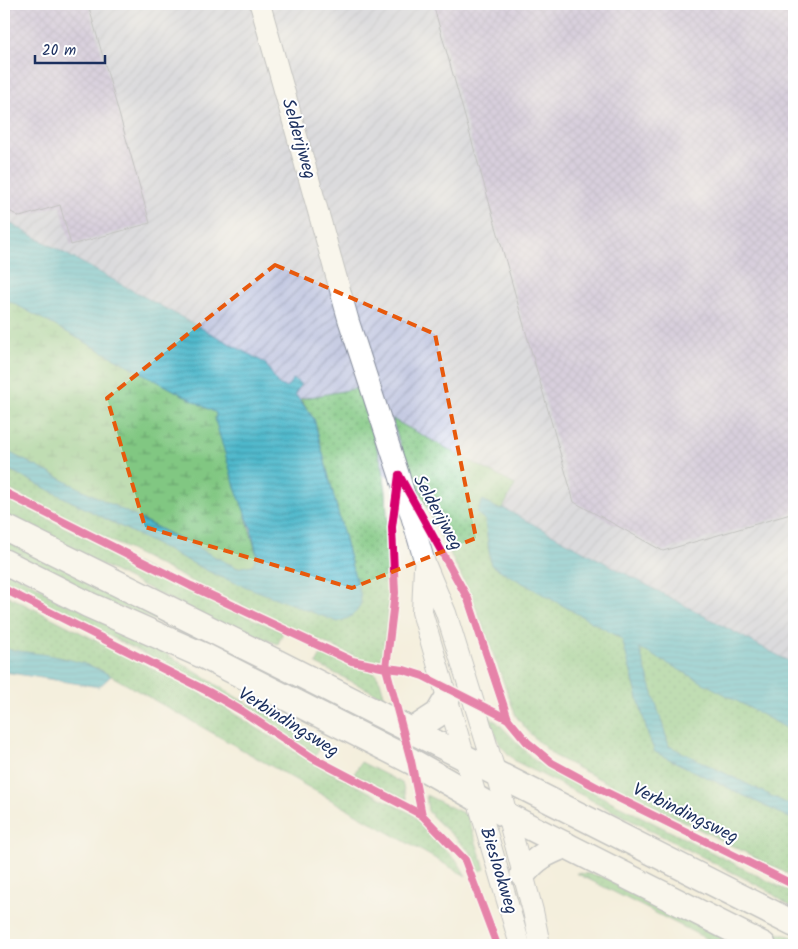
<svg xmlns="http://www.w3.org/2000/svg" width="798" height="949" viewBox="0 0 798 949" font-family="Kalam,sans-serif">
	<defs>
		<pattern id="industrial-furrows" width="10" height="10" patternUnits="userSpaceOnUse" patternTransform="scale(1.25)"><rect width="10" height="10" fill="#bdc3de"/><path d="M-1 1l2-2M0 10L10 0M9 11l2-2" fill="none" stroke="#999fb7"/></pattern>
		<pattern id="grass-dots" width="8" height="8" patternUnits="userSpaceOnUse" patternTransform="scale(1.25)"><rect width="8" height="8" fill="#81c782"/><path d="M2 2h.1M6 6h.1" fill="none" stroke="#69a26e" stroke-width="1.8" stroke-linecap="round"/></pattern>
		<pattern id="wetland-marsh" width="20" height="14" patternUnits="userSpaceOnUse" patternTransform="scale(1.25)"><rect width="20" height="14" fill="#81c782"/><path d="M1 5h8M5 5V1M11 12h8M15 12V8" fill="none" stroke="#69a26e"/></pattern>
		<pattern id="water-rules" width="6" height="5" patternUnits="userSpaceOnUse" patternTransform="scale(1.25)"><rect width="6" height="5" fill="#4eb8cb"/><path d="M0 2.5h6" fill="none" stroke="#4096a8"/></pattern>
		<pattern id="building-cross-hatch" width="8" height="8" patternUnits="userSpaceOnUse" patternTransform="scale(1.25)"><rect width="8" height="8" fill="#b5a8dd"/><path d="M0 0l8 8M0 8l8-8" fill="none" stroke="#9289b6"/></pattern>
	</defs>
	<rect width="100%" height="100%" fill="#fff"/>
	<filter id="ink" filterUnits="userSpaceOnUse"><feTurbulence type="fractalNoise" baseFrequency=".02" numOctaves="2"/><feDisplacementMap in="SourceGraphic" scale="10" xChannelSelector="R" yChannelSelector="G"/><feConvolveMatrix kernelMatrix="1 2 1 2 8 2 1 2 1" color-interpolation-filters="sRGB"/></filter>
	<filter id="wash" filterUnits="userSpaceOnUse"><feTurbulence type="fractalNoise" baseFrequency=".0096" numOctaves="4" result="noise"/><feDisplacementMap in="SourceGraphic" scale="20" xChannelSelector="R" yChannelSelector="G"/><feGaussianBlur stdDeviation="1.12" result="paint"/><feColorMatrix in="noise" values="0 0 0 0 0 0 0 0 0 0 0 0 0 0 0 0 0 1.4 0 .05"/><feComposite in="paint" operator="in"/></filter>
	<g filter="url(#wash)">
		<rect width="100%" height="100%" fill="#f4efdd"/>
		<!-- industrial -->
		<polygon fill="url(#industrial-furrows)" points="4,4 794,4 794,704 4,261"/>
		<!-- grass -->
		<g fill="url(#grass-dots)" stroke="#4e7b70">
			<polygon points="359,388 383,469 386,492 390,591 384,654 381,659 376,663 363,660 221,596 4,487 4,467 218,576 360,593 352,567 314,419 300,399"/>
			<path d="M 392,419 L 515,485 L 503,508 L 498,509 L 483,500 L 477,513 L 485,520 L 491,565 L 622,639 L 648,735 L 655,752 L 794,820 L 794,877 L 556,757 C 540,744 527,732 516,716 L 474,602 L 407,466 Z"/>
			<polygon points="4,497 211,601 283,632 278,644 213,621 4,516"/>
			<polygon points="4,537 193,628 190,634 68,587 4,554"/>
			<polygon points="4,569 154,646 239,699 323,742 316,755 229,697 211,687 4,583"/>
			<polygon points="4,594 199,692 316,765 412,814 432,838 458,862 466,876 99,669 63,658 4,649"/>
			<polygon points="638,647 794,732 794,807 669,746"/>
			<polygon points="322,653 350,666 371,671 376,674 380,681 385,698 316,664"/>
			<polygon points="489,717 498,723 534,760 555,773 794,894 794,909 765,889 515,761 500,745"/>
			<polygon points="361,762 402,783 407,800 354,774"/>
			<polygon points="426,795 467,815 485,869 480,871 471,853 433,817 428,811"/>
			<polygon points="576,873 592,874 606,878 745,945 719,945"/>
			<polygon points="745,922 762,929 794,937 794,945 775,945 741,928"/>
		</g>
		<!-- wetland -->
		<polygon fill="url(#wetland-marsh)" stroke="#4e7b70" points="4,298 216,413 257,555 253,565 237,568 4,450"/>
		<!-- water -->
		<g fill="url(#water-rules)" stroke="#347494">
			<polygon points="4,220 265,363 278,384 286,388 293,379 301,384 295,394 314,419 352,567 360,593 361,603 357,611 350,617 338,622 218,576 4,467 4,450 237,568 253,565 257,555 251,528 236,490 215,420 216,413 4,298"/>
			<polygon points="483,500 498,509 503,508 794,664 794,732 639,648 669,746 794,807 794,820 655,752 648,735 622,639 491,565 485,520 477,513"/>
			<path d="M 4,649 C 40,654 79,657 111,676 L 99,687 L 4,672 Z"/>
		</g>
		<g id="blocks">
			<!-- building -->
			<g fill="url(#building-cross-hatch)">
				<polygon points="4,4 88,4 150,223 71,245 60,205 20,217 4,208"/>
				<polygon points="433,4 794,4 794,513 663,551 574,502"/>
			</g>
		</g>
	</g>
	<g filter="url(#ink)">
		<use href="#blocks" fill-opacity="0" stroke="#888f9e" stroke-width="1"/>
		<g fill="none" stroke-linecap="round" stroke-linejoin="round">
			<!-- minor casing -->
			<g stroke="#888f9e" stroke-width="22">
				<g id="minor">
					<polyline points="260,4 349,322 399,475 425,563 446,613 496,774 533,911 540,945"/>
					<polyline points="424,567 422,612 520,945"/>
				</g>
			</g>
			<!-- tertiary casing -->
			<g stroke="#888f9e" stroke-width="28">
				<g id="tertiary">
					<polyline points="4,527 278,663 794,924"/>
					<polyline points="4,562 89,605 204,656 411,761 506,815 763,945"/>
					<polyline points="412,731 438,714 447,699"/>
					<path d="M 523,874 C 537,857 546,853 566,845"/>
				</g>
			</g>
			<!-- minor -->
			<use href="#minor" stroke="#fff" stroke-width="20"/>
			<!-- tertiary -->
			<use href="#tertiary" stroke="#fff" stroke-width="25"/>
			<!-- cycleway casing -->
			<g stroke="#fff" stroke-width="11">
				<g id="cycleway">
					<polyline points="399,475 392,527 395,593 386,668 411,761 422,815"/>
					<polyline points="399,475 468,599 508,719"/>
					<polyline points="4,492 191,586 352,661 386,668 404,670 423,676 508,719 527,742 552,763 604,791 794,885"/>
					<polyline points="4,589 209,692 242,711 313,758 422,815 465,860 497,945"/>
				</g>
			</g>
			<!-- cycleway -->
			<use href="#cycleway" stroke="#d6006c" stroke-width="8"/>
		</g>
	</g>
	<!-- marked area -->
	<path d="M0 0H798V949H0ZM 275,265 L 435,334 L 476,538 L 352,588 L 145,527 L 107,398 Z" fill="#f4efdd" fill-opacity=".55" fill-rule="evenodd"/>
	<path fill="none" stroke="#e8590c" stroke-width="4" stroke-dasharray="10 6" stroke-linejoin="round" d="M 275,265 L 435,334 L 476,538 L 352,588 L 145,527 L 107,398 Z"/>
	<g text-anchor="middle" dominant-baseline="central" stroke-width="4" stroke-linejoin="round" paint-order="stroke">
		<!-- street labels -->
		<g font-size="18" fill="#1b2f5e" stroke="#fff">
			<text transform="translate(298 139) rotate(74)">Selderijweg</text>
			<text transform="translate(437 513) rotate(61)">Selderijweg</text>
			<text transform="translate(288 723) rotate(32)">Verbindingsweg</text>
			<text transform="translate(685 814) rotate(26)">Verbindingsweg</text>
			<text transform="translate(498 871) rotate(73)">Bieslookweg</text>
		</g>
	</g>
	<!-- margin -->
	<rect width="798" height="949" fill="none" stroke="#fff" stroke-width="20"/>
	<!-- scale -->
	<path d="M35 55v8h70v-8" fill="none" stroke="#1b2f5e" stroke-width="2.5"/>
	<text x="42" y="55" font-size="15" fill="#1b2f5e" stroke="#ffffff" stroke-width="4" paint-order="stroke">20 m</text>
</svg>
